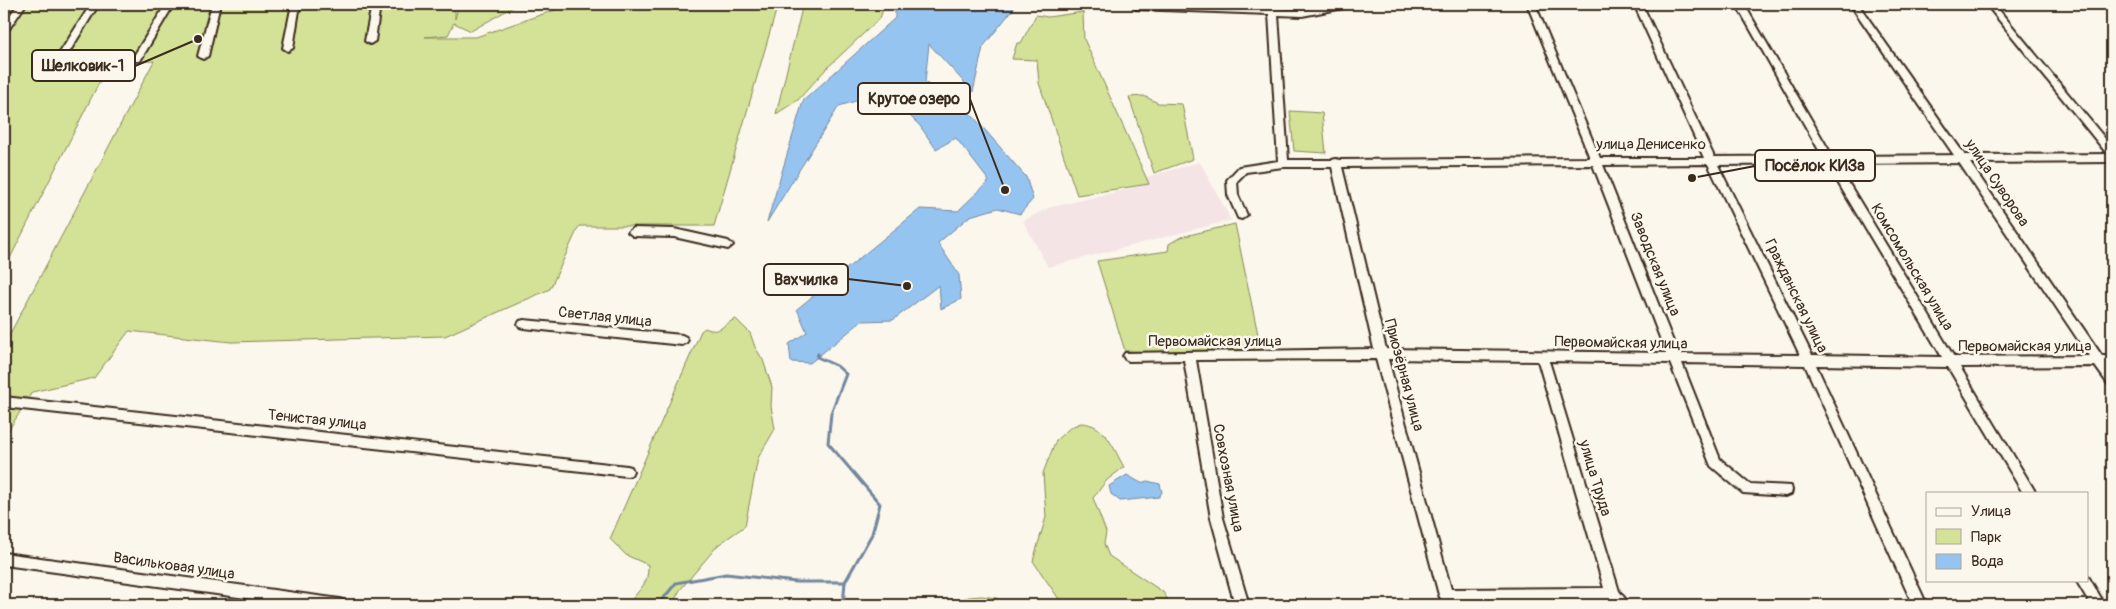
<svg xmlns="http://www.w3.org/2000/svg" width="2116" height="609" viewBox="0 0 2116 609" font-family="Pangolin,sans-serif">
	<rect width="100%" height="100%" fill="#fbf7ec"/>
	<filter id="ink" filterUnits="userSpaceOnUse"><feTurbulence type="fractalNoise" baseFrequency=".02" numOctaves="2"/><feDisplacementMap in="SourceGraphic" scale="10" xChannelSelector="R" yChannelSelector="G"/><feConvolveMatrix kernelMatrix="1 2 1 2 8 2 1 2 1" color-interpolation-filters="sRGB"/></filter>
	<g filter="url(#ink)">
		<!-- built -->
		<polygon fill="#f4e4e6" points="1200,162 1231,220 1048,267 1023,221 1048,208 1149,184 1146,177"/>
		<!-- green -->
		<g fill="#d3e296" stroke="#87865a">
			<polygon points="4,4 455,4 455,19 459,4 518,4 471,31 454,23 448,35 425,37 476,37 572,4 778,4 714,226 579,226 550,289 445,336 231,342 129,331 94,378 32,392 4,438 4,345 154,61 109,63 4,270"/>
			<polygon points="803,4 885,4 880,18 826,69 798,100 776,114"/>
			<polygon points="1083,12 1084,39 1149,184 1077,195 1039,83 1037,60 1012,59 1017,43 1021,43 1036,15 1048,17"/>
			<polygon points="1144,96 1158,103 1182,104 1193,159 1154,173 1129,97"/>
			<polygon points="1290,111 1322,113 1326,153 1294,151"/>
			<polygon points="1235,224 1261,349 1195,353 1125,351 1097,261 1168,251 1169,244 1181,237"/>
			<path d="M 736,319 L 750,333 L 755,347 L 763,360 L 772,387 L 771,406 L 775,429 L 758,458 L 745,526 L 718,545 L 680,590 L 672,605 L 628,605 C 638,589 649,586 648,565 L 626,555 L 610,539 L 701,331 L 705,328 C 721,335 722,324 736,319 Z"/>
			<path d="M 1081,423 C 1106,424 1113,448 1124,467 L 1107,480 L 1093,498 L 1106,532 L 1104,544 L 1109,556 L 1163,592 L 1171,605 L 1063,605 L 1033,561 L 1046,517 L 1043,473 L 1056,440 L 1071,427 Z"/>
			<polygon points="982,596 996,598 1008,605 940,605 969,597"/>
		</g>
		<!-- water -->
		<g fill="#96c4f1" stroke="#72869d">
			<polygon points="895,4 1017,4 983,47 973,92 929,44 925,82 972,115 1026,177 1033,199 1020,214 998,208 970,216 938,243 959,275 961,299 941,309 939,285 893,320 862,321 810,363 791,362 789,344 807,332 797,309 920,209 958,211 989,181 956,138 936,149 920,126 886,92 839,106 767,222 803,101 895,18"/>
			<polygon points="1127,475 1141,483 1147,481 1160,484 1162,492 1159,497 1120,501 1111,494 1109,486"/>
		</g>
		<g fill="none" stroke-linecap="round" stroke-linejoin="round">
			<!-- stream -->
			<g stroke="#72869d" stroke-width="3">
				<polyline points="818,354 817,357 837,366 846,374 831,413 828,443 880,504 872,534 845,582 843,605"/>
				<polyline points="658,605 676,583 726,574 796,582 845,582"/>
			</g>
			<!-- minor casing -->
			<g stroke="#3b2a1e" stroke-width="4">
				<g id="minor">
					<polygon points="18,4 26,4 7,32 4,33 4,24"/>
					<polygon points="91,4 99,4 60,67 54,67 52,65"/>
					<polygon points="166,4 174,4 140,61 134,61 132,59"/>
					<polygon points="212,4 220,4 208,56 203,59 198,56"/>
					<polygon points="292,4 300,4 293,48 288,51 283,48"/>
					<polygon points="372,4 380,4 375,41 370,44 365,41"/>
					<path d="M 1133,4 L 1302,10 L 1336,4 L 1353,4 L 1349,7 L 1302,16 L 1278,15 L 1288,160 L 1332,160 L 1336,159 L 1340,160 L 1590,158 L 1527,4 L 1535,4 L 1600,158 L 1704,158 L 1634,4 L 1642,4 L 1716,161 L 1812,355 L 1942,357 L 1824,159 L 1736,4 L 1744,4 L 1834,159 L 1954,357 L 2089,356 L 1958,161 L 1850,4 L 1858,4 L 1966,157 L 2102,356 L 2112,356 L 2112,366 L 2108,366 L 2112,372 L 2112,386 L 2108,384 L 2095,366 L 1960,367 L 2036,493 L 2023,493 L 1948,367 L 1816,365 L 1927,605 L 1913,605 L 1805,365 L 1682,363 L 1720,459 L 1750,484 L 1791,486 L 1792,490 L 1791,494 L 1786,496 L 1743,493 L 1711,466 L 1670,363 L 1549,361 L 1619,591 L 1630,605 L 1614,605 L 1610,600 L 1446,601 L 1441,599 L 1439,595 L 1376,359 L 1196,360 L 1223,518 L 1249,605 L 1235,605 L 1211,518 L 1184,360 L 1129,361 L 1125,359 L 1123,356 L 1125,353 L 1374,349 L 1332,167 L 1283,167 L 1246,172 L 1237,181 L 1238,195 L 1247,215 L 1242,219 L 1238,218 L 1228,195 L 1227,180 L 1239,167 L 1278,161 L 1269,14 L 1136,9 L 1132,6 ZM 1708,164 L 1800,355 L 1678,354 L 1603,165 ZM 1593,165 L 1666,353 L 1386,349 L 1342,167 ZM 1388,359 L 1538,361 L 1604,588 L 1451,589 Z"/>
					<polygon points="1986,4 1994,4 2112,147 2112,156 2108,155"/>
					<polygon points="633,228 674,229 728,241 733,245 728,249 674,237 633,236 628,232"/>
					<polygon points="524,320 682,335 686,337 688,340 686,343 682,345 524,328 520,327 518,324 520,321"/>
					<polygon points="4,397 627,466 631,467 633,471 631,475 627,476 4,407"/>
					<polygon points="4,553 340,599 345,601 347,605 296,605 4,565"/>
					<polygon points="2088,576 2105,605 2091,605 2076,580 2087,580"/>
				</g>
			</g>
			<!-- tertiary casing -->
			<g stroke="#3b2a1e" stroke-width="4">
				<polygon id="tertiary" points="2112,154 2112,162 1711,165 1705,161 1711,157"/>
			</g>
			<!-- minor -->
			<use href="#minor" fill="#fbf7ec" fill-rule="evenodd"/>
			<!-- tertiary -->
			<use href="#tertiary" fill="#fbf7ec" fill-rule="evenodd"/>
		</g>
	</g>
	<g text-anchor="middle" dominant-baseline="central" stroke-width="5" stroke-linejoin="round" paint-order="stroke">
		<!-- street labels -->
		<g font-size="15" fill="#3b2a1e" stroke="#fbf7ec">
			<text x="1651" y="144">улица Денисенко</text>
			<text transform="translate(1997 183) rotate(56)">улица Суворова</text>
			<text transform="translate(1655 264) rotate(68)">Заводская улица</text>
			<text transform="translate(1912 267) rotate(59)">Комсомольская улица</text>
			<text transform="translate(1796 296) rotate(64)">Гражданская улица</text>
			<text transform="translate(605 317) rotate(6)">Светлая улица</text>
			<text x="1215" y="341">Первомайская улица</text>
			<text transform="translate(1621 343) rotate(1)">Первомайская улица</text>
			<text x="2025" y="346">Первомайская улица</text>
			<text transform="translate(1404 375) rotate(75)">Приозёрная улица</text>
			<text transform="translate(317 420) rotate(6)">Тенистая улица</text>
			<text transform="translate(1228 478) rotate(79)">Совхозная улица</text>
			<text transform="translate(1595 478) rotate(73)">улица Труда</text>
			<text transform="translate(174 566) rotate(8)">Васильковая улица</text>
		</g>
	</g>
	<!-- callouts -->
	<path fill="none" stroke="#3b2a1e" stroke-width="2" d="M198 39L135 66M1005 190L970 99M1692 178L1755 166M907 286L848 279"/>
	<g fill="#3b2a1e" stroke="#fbf7ec" stroke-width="2">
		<circle cx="198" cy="39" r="5"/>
		<circle cx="1005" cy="190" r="5"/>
		<circle cx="1692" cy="178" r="5"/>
		<circle cx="907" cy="286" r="5"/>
	</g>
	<g fill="#fbf7ec" stroke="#3b2a1e" stroke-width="2">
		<rect x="32" y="50" width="103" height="31" rx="5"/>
		<rect x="858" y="83" width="112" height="31" rx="5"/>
		<rect x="1755" y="150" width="120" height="31" rx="5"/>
		<rect x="764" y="264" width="84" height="31" rx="5"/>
	</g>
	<g font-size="16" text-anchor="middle" font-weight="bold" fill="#3b2a1e">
		<text x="83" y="71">Шелковик-1</text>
		<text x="914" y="104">Крутое озеро</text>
		<text x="1815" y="171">Посёлок КИЗа</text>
		<text x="806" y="285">Вахчилка</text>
	</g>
	<!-- margin -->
	<rect width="2116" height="609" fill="none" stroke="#fbf7ec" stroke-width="20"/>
	<rect x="10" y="10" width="2096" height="589" fill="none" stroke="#3b2a1e" stroke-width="2" filter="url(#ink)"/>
	<!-- legend -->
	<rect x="1926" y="492" width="162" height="90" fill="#fbf7ec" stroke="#aea59a"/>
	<rect x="1936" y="508" width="25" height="8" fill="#fbf7ec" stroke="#aea59a"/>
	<text x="1971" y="516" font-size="15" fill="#3b2a1e">Улица</text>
	<rect x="1936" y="529" width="25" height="15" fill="#d3e296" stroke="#aea59a"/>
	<text x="1971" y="542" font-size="15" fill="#3b2a1e">Парк</text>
	<rect x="1936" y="554" width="25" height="15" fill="#96c4f1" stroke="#aea59a"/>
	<text x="1971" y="566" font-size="15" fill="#3b2a1e">Вода</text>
</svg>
